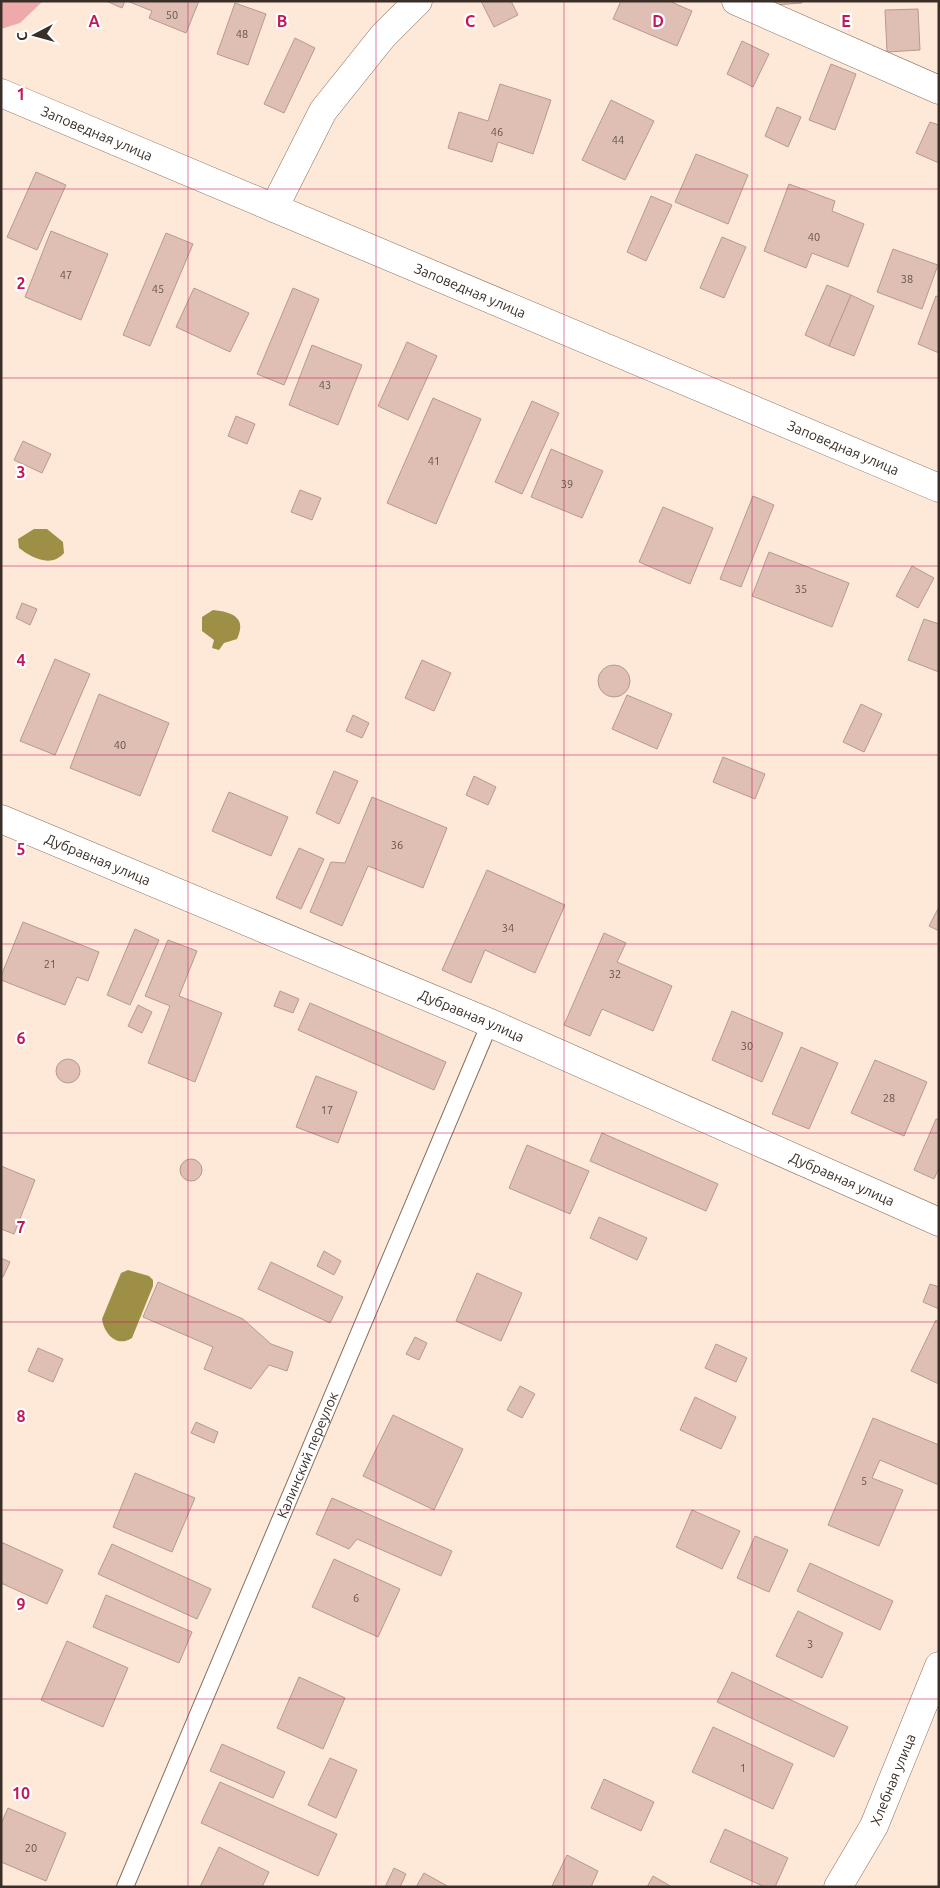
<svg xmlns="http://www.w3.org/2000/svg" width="940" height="1888" viewBox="0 0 940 1888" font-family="Ubuntu,sans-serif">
	<rect width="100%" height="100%" fill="#fee8d8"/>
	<!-- green -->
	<polygon fill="#eaa" points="1,1 43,1 20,23 1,29"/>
	<!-- water -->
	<g fill="#9e8f46">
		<path d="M 34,529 L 47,529 L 63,542 L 64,553 C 51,568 32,558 19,548 L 18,539 Z"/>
		<path d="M 213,610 C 233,612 247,618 237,639 L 224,643 L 219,650 L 212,648 L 214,640 L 202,631 L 202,617 Z"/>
		<path d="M 128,1270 L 149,1276 L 153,1280 L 153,1286 L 132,1338 C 117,1348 104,1334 102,1319 L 121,1273 Z"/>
	</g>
	<!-- building -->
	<g fill="#dfbeb4" stroke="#b9998f">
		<polygon points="106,1 125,1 122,8"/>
		<polygon points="127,1 199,1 186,33 149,18 152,11"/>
		<polygon points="481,1 511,1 518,15 494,27"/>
		<polygon points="621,1 669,1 692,11 677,46 613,19"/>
		<polygon points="772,1 802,1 802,3 773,5"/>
		<polygon points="235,3 266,14 248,65 217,54"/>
		<polygon points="918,9 920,50 887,52 885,10"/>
		<polygon points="295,38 315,48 284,113 264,104"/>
		<polygon points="742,41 769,54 753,87 727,74"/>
		<polygon points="831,64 856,74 835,130 809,120"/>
		<polygon points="500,84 551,100 533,154 498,142 492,162 448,148 459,112 488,121"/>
		<polygon points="611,100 654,121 625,180 582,160"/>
		<polygon points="777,107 801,117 788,147 765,136"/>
		<polygon points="930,122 939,125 939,163 916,153"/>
		<polygon points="696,154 748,175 728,224 675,202"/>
		<polygon points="36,172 66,185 37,250 7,237"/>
		<polygon points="789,184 835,201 832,211 864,224 848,267 812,253 806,268 764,251"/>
		<polygon points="651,196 672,205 646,261 627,252"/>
		<polygon points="51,231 108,254 81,320 25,297"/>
		<polygon points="166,233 193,244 150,346 123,335"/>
		<polygon points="722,237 746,247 724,298 700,288"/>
		<polygon points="893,249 938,265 922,309 877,292"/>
		<polygon points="827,285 851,295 829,346 805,335"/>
		<polygon points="194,288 249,313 230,352 176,327"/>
		<polygon points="293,288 319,299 284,385 257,374"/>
		<polygon points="851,295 874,306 854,356 829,346"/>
		<polygon points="936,296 939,297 939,353 918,344"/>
		<polygon points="407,342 437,356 408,420 378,406"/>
		<polygon points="312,345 362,365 338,425 289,405"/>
		<polygon points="433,398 481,419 436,524 387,503"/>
		<polygon points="532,401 559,413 522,494 495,482"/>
		<polygon points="236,416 255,424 247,444 228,436"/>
		<polygon points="23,441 51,454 42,473 14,460"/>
		<polygon points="551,449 603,471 582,518 531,497"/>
		<polygon points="300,490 321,498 312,520 291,512"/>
		<polygon points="753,496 774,505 741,587 720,579"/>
		<polygon points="663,507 713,528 690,584 639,562"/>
		<polygon points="769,552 849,583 832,627 752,596"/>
		<polygon points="912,566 934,578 918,608 896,596"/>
		<polygon points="22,603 37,609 30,625 16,618"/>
		<polygon points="924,619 939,624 939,672 908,660"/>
		<polygon points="55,659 90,674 55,755 20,741"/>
		<polygon points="422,660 451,673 434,711 405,698"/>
		<circle cx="614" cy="681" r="16"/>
		<polygon points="99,694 169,723 140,796 70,768"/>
		<polygon points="627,695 672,714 657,749 612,729"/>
		<polygon points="861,704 882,714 864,752 843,742"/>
		<polygon points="353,715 369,723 362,738 346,731"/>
		<polygon points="723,757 765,774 755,799 713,782"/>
		<polygon points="334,771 358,781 339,824 316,813"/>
		<polygon points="474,776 496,787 488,805 466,795"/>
		<polygon points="229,792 288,817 271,856 212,831"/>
		<polygon points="372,797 447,828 423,888 368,866 342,926 310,912 331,862 345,863"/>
		<polygon points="299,848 324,859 301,909 276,898"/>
		<polygon points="487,870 565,905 535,973 485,950 471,983 442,970"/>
		<polygon points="939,907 939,931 929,926"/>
		<polygon points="23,922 99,952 88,981 77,977 65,1005 1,980 1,976"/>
		<polygon points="135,929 159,940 130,1005 107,995"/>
		<polygon points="604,933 626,943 617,962 672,986 653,1031 602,1009 590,1036 564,1025"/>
		<polygon points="168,940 197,951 179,996 222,1013 195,1082 148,1063 170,1006 145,996"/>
		<polygon points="280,991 299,999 293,1013 274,1006"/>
		<polygon points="310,1003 446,1062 434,1090 298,1030"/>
		<polygon points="138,1005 152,1012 142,1033 128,1026"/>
		<polygon points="732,1011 783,1033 762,1082 712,1060"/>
		<polygon points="801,1047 838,1063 809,1129 772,1114"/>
		<circle cx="68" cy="1071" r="12"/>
		<polygon points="875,1060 927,1082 904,1136 851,1113"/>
		<polygon points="316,1076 357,1092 338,1143 296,1127"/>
		<polygon points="936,1119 939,1120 939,1168 934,1179 914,1170"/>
		<polygon points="602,1133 718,1184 706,1211 590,1161"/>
		<polygon points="527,1145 589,1171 570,1214 509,1188"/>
		<circle cx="191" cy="1170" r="11"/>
		<polygon points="1,1166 35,1180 14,1234 1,1229"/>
		<polygon points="599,1217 647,1238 637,1260 590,1238"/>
		<polygon points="324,1251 341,1261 334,1275 317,1266"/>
		<polygon points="1,1258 10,1262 3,1277 1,1276"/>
		<polygon points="271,1262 343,1297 330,1323 258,1289"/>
		<polygon points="477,1273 522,1293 501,1341 456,1321"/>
		<polygon points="158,1282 243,1319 271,1344 293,1352 287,1371 269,1365 251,1389 204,1369 213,1347 143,1317"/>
		<polygon points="930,1284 939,1287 939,1309 923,1302"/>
		<polygon points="936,1320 939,1322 939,1384 911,1371"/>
		<polygon points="415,1337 427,1343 419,1360 406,1354"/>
		<polygon points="716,1344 747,1358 736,1382 705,1368"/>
		<polygon points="38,1348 63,1359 53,1382 28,1371"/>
		<polygon points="520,1386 535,1394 522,1418 507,1410"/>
		<polygon points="695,1397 736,1417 721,1449 680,1430"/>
		<polygon points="393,1415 463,1449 434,1510 363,1476"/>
		<polygon points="873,1418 939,1445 939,1485 880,1460 872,1478 903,1490 879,1546 828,1525"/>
		<polygon points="196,1422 218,1432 214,1443 191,1433"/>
		<polygon points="135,1473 195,1498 172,1552 113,1527"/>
		<polygon points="332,1498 452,1551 441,1576 357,1539 349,1549 316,1534"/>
		<polygon points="692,1510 740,1531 722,1569 676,1547"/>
		<polygon points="755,1536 788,1550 769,1592 737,1578"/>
		<polygon points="1,1542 63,1570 47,1604 1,1583"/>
		<polygon points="112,1544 211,1589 197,1619 98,1574"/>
		<polygon points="334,1559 400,1589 378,1637 312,1607"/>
		<polygon points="810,1563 893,1601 880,1630 797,1591"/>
		<polygon points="106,1595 192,1632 179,1663 93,1627"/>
		<polygon points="798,1611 843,1633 822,1678 776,1656"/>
		<polygon points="67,1641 128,1668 103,1727 41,1700"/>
		<polygon points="732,1672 848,1727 834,1757 717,1702"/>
		<polygon points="299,1677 345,1698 323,1749 277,1728"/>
		<polygon points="713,1727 793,1764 773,1809 692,1772"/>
		<polygon points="222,1744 285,1772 273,1798 210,1771"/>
		<polygon points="330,1758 357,1770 336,1818 308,1805"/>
		<polygon points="604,1779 654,1802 641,1831 591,1808"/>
		<polygon points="220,1782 337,1834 318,1876 201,1823"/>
		<polygon points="8,1808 66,1833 46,1881 1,1862 1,1824"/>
		<polygon points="725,1829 788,1858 775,1887 765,1887 710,1862"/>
		<polygon points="219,1847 269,1872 262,1887 200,1887"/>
		<polygon points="567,1855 598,1871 591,1887 552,1886"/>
		<polygon points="394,1868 406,1874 400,1887 385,1887"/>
		<polygon points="424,1873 449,1887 416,1887"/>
		<polygon points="653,1876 672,1887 647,1887"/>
	</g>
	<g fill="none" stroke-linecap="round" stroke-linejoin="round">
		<!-- service casing -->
		<g stroke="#88705e" stroke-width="18">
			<g id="service">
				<path id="s1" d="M 125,1887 L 490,1023"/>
			</g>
		</g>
		<!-- minor casing -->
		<g stroke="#88705e" stroke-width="29">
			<g id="minor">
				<polyline points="736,1 939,90"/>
				<path id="s2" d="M 1,93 L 939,488"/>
				<polyline points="274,208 323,111 383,36 418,1"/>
				<path id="s3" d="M 1,819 L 490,1023 L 939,1222"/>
				<path id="s4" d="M 838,1887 L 874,1826 L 939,1666"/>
			</g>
		</g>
		<!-- service -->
		<use href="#service" stroke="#fff" stroke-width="16"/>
		<!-- minor -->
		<use href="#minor" stroke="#fff" stroke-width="28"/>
	</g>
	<!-- grid -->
	<path fill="none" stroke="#c2185b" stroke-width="1" stroke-opacity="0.55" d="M 188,1 L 188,1887M 376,1 L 376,1887M 564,1 L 564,1887M 752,1 L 752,1887M 1,189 L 939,189M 1,378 L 939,378M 1,566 L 939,566M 1,755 L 939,755M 1,944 L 939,944M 1,1133 L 939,1133M 1,1322 L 939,1322M 1,1510 L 939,1510M 1,1699 L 939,1699"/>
	<g text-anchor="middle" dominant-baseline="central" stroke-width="4.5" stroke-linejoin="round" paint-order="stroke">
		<!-- number labels -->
		<g font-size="11" fill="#63534b">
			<text x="172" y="15">50</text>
			<text x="242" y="34">48</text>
			<text x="497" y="132">46</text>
			<text x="618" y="140">44</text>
			<text x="814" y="237">40</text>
			<text x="66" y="275">47</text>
			<text x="907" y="279">38</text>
			<text x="158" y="289">45</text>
			<text x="325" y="385">43</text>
			<text x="434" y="461">41</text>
			<text x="567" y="484">39</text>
			<text x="801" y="589">35</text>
			<text x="120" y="745">40</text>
			<text x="397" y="845">36</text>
			<text x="508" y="928">34</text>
			<text x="50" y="964">21</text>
			<text x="615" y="974">32</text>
			<text x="747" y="1046">30</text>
			<text x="889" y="1098">28</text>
			<text x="327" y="1110">17</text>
			<text x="864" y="1481">5</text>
			<text x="356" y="1598">6</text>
			<text x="810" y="1644">3</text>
			<text x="743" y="1768">1</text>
			<text x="31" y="1848">20</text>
		</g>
		<!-- street labels -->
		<g font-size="14" fill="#3a2f28" stroke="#fff">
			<text stroke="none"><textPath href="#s2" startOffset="104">Заповедная улица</textPath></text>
			<text stroke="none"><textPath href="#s2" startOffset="509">Заповедная улица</textPath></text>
			<text stroke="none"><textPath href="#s2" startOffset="914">Заповедная улица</textPath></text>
			<text stroke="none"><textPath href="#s3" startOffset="105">Дубравная улица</textPath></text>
			<text stroke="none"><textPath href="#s3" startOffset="510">Дубравная улица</textPath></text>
			<text stroke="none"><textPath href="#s3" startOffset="915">Дубравная улица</textPath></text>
			<text stroke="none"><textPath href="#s1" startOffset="469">Калинский переулок</textPath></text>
			<text stroke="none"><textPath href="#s4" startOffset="121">Хлебная улица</textPath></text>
		</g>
	</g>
	<g font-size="16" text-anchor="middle" font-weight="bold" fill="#c2185b" stroke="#fff" stroke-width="4.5" stroke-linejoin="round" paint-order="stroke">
		<text x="94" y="27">A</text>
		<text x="282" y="27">B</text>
		<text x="470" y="27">C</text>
		<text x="658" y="27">D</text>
		<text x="846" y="27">E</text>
		<text x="21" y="100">1</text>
		<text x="21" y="289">2</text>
		<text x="21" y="478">3</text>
		<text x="21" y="666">4</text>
		<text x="21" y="855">5</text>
		<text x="21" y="1044">6</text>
		<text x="21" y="1233">7</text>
		<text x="21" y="1422">8</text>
		<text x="21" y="1610">9</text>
		<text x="21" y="1799">10</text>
	</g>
	<!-- border -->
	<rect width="940" height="1888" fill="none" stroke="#3a2f28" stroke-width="5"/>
	<!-- north arrow -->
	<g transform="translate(35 35) rotate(264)" stroke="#ffffff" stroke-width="4" paint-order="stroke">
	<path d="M0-4L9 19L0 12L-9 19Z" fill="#3a2f28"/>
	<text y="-8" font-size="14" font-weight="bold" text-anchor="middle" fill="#3a2f28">С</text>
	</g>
</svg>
